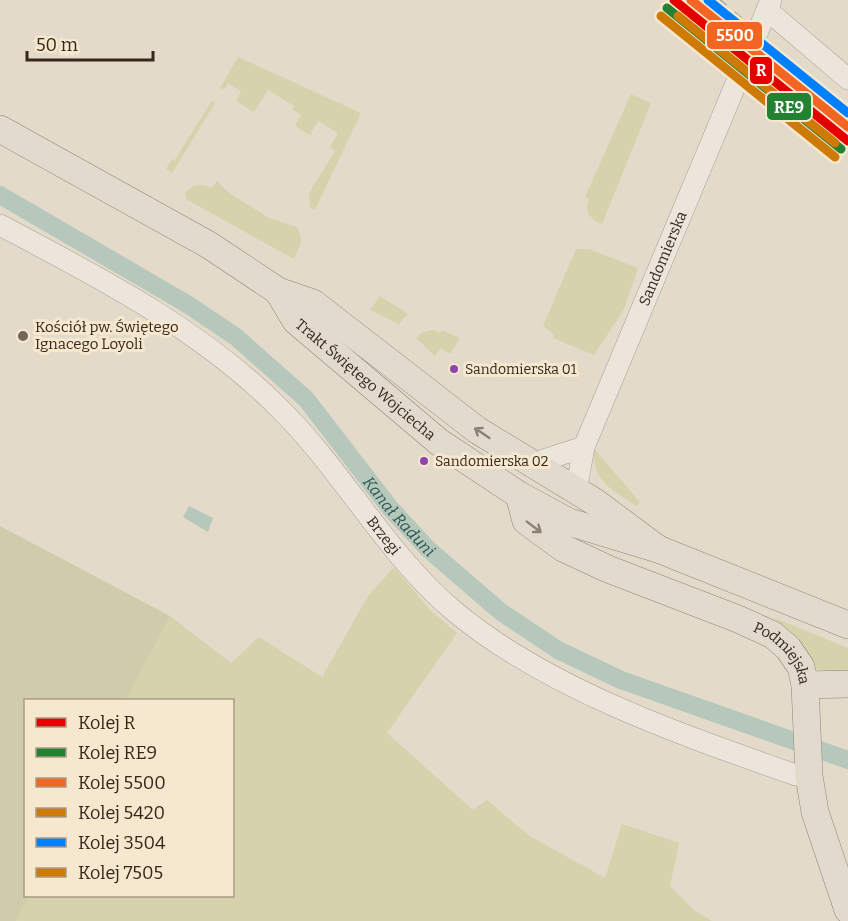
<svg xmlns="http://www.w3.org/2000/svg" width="848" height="921" viewBox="0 0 848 921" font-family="Bitter,serif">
	<rect width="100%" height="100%" fill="#e4daca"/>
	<!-- green -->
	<g fill="#d5d2ac">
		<polygon points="238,57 361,113 315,210 310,208 309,193 335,151 330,147 338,133 318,121 310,135 295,126 301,115 292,109 294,106 268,90 254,112 236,101 241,91 228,83 224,90 220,88"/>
		<path d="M 631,94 L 651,103 L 602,224 C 590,219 584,212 589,199 L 585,197 Z"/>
		<polygon points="212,101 215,103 172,173 166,169 172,159 174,161"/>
		<path d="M 217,181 L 229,193 L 269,218 L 297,227 L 302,240 L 294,259 L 186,199 L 185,193 C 192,184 202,183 212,188 Z"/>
		<polygon points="576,249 589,249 638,268 624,309 594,355 553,338 554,334 543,326"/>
		<polygon points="380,296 408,314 399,324 370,310"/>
		<polygon points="433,330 440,333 442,330 460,338 450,354 440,348 435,356 416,338 423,332"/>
		<path d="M 594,449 L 640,502 L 637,506 C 614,492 591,480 594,449 Z"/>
		<polygon points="394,567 431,611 457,633 387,733 473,810 487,800 528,835 605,878 622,824 679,843 670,886 694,910 712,921 16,921 29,896 232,896 232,700 126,700 170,616 231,663 259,637 322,677 368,596"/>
		<polygon points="773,617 848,648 848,675 817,669 799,639"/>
	</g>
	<!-- cemetery -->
	<polygon fill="#cfccac" points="0,526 170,616 126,700 26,700 26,896 29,896 16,921 0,921"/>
	<!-- water -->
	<polygon fill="#b6c8bb" points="189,506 213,518 208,532 183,517"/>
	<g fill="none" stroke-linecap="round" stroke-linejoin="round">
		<!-- canal -->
		<path stroke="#b6c8bb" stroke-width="18" id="s1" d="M 0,195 L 187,304 L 236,337 L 306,399 L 390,508 L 428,549 L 501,612 L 558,650 L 621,680 L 848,760"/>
		<!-- minor casing -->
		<g stroke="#a89f94" stroke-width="22">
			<g id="minor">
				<polyline points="767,10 848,79"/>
				<path id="s2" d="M 0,225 C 98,277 201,329 280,409 C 343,471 386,554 454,611 C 547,689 682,735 796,775 L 809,776"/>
				<polyline points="531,464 584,447"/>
				<path id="s3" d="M 576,491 L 584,447 L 771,0"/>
			</g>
		</g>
		<!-- major casing -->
		<g stroke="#8e857a" stroke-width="28">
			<g id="major">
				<polyline points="0,129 209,245 278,291 313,303 477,430 595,502 658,549"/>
				<path id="s4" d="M 278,291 L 296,321 L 439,442 L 519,495 L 569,522 L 658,549 L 848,625"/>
				<path id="s5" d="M 519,495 L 526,521 L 563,548 L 608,569 L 738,619 L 773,635 L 788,648 L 801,667 L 805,685 L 809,776 L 815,812 L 848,910"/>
				<polyline points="805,685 848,684"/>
			</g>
		</g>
		<!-- minor -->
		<use href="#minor" stroke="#ebe5dc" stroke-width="21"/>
		<!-- major -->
		<use href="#major" stroke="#e2dbcd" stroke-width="27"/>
		<!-- rail -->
		<polyline stroke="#aaa49c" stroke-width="4.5" stroke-dasharray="10 10" stroke-linecap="butt" points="718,0 848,110"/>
		<!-- rail-1 casing -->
		<g stroke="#f5e8ce" stroke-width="14">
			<polyline id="rail-1" points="674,0 848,141"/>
		</g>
		<!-- rail-2 casing -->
		<g stroke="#f5e8ce" stroke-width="14">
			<polyline id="rail-2" points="667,8 841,149"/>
		</g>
		<!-- rail-3 casing -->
		<g stroke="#f5e8ce" stroke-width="14">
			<polyline id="rail-3" points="691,0 848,127"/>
		</g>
		<!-- rail-4 casing -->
		<g stroke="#f5e8ce" stroke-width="14">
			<polyline id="rail-4" points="661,16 835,157"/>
		</g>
		<!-- rail-5 casing -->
		<g stroke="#f5e8ce" stroke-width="14">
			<polyline id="rail-5" points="708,0 848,113"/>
		</g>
		<!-- rail-6 casing -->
		<g stroke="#f5e8ce" stroke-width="14">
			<polyline id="rail-6" points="678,16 835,143"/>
		</g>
		<!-- rail-1 -->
		<use href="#rail-1" stroke="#e50000" stroke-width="9"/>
		<!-- rail-2 -->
		<use href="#rail-2" stroke="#238132" stroke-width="9"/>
		<!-- rail-3 -->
		<use href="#rail-3" stroke="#f26522" stroke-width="9"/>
		<!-- rail-4 -->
		<use href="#rail-4" stroke="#cd7a07" stroke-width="9"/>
		<!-- rail-5 -->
		<use href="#rail-5" stroke="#0080ff" stroke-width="9"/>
		<!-- rail-6 -->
		<use href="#rail-6" stroke="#cd7a07" stroke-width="9"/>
	</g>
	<!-- one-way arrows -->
	<defs><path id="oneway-shaft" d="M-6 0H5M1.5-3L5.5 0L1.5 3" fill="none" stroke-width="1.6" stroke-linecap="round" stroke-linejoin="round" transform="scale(1.5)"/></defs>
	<g stroke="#8c8174">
		<use href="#oneway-shaft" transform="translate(482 433) rotate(-146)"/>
		<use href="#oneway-shaft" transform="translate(534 527) rotate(37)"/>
	</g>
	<!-- markers -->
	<circle fill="#736659" stroke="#f5e8ce" stroke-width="2" cx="23" cy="336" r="6"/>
	<g fill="#8e44ad" stroke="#f5e8ce" stroke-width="2">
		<circle cx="454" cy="369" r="5"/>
		<circle cx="424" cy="461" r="5"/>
	</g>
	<g text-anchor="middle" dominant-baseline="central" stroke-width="6" stroke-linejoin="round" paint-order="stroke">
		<!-- bus labels -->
		<g font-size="14" fill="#36271c" stroke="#f5e8ce" text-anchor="start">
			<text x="465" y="369">Sandomierska 01</text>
			<text x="435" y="461">Sandomierska 02</text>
		</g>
		<!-- street labels -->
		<g font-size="15" fill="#36271c" stroke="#f5e8ce">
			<text stroke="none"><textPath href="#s3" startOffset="249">Sandomierska</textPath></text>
			<text stroke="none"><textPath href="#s4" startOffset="126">Trakt Świętego Wojciecha</textPath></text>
			<text stroke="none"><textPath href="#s2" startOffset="500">Brzegi</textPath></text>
			<text stroke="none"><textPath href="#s5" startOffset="320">Podmiejska</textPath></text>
		</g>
		<!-- poi labels -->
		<g font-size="15" fill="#36271c" stroke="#f5e8ce" text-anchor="start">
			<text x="35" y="327">Kościół pw. Świętego<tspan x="35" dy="17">Ignacego Loyoli</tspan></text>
		</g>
		<!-- water labels -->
		<g font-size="16" font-style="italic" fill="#2b5650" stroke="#f5e8ce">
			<text stroke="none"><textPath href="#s1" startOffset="519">Kanał Raduni</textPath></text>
		</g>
	</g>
	<g stroke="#f5e8ce" stroke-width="2">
		<rect x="706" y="21" width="57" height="29" rx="6" fill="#f26522"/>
		<rect x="749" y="56" width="24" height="29" rx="6" fill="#e50000"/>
		<rect x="766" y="92" width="46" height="29" rx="6" fill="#238132"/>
	</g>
	<g font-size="16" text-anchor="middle" font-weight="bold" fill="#fff">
		<text x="735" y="41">5500</text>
		<text x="761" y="76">R</text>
		<text x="789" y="113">RE9</text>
	</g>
	<!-- legend -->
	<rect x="24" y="699" width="210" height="198" fill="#f5e8ce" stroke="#a99b87" stroke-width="1.5"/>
	<rect x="36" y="718" width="30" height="9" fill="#e50000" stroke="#a99b87" stroke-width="1.5"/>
	<text x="78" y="729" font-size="18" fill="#36271c">Kolej R</text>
	<rect x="36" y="748" width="30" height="9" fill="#238132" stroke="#a99b87" stroke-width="1.5"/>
	<text x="78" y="759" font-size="18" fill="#36271c">Kolej RE9</text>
	<rect x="36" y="778" width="30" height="9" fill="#f26522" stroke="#a99b87" stroke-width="1.5"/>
	<text x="78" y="789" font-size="18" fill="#36271c">Kolej 5500</text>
	<rect x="36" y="808" width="30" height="9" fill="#cd7a07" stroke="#a99b87" stroke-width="1.5"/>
	<text x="78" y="819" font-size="18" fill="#36271c">Kolej 5420</text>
	<rect x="36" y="838" width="30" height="9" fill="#0080ff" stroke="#a99b87" stroke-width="1.5"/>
	<text x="78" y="849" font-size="18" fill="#36271c">Kolej 3504</text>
	<rect x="36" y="868" width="30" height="9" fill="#cd7a07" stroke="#a99b87" stroke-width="1.5"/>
	<text x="78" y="879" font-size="18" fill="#36271c">Kolej 7505</text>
	<!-- scale -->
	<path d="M27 51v9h126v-9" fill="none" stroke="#36271c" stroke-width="3"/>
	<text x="36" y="51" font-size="18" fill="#36271c" stroke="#f5e8ce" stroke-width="4.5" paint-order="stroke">50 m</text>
</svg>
